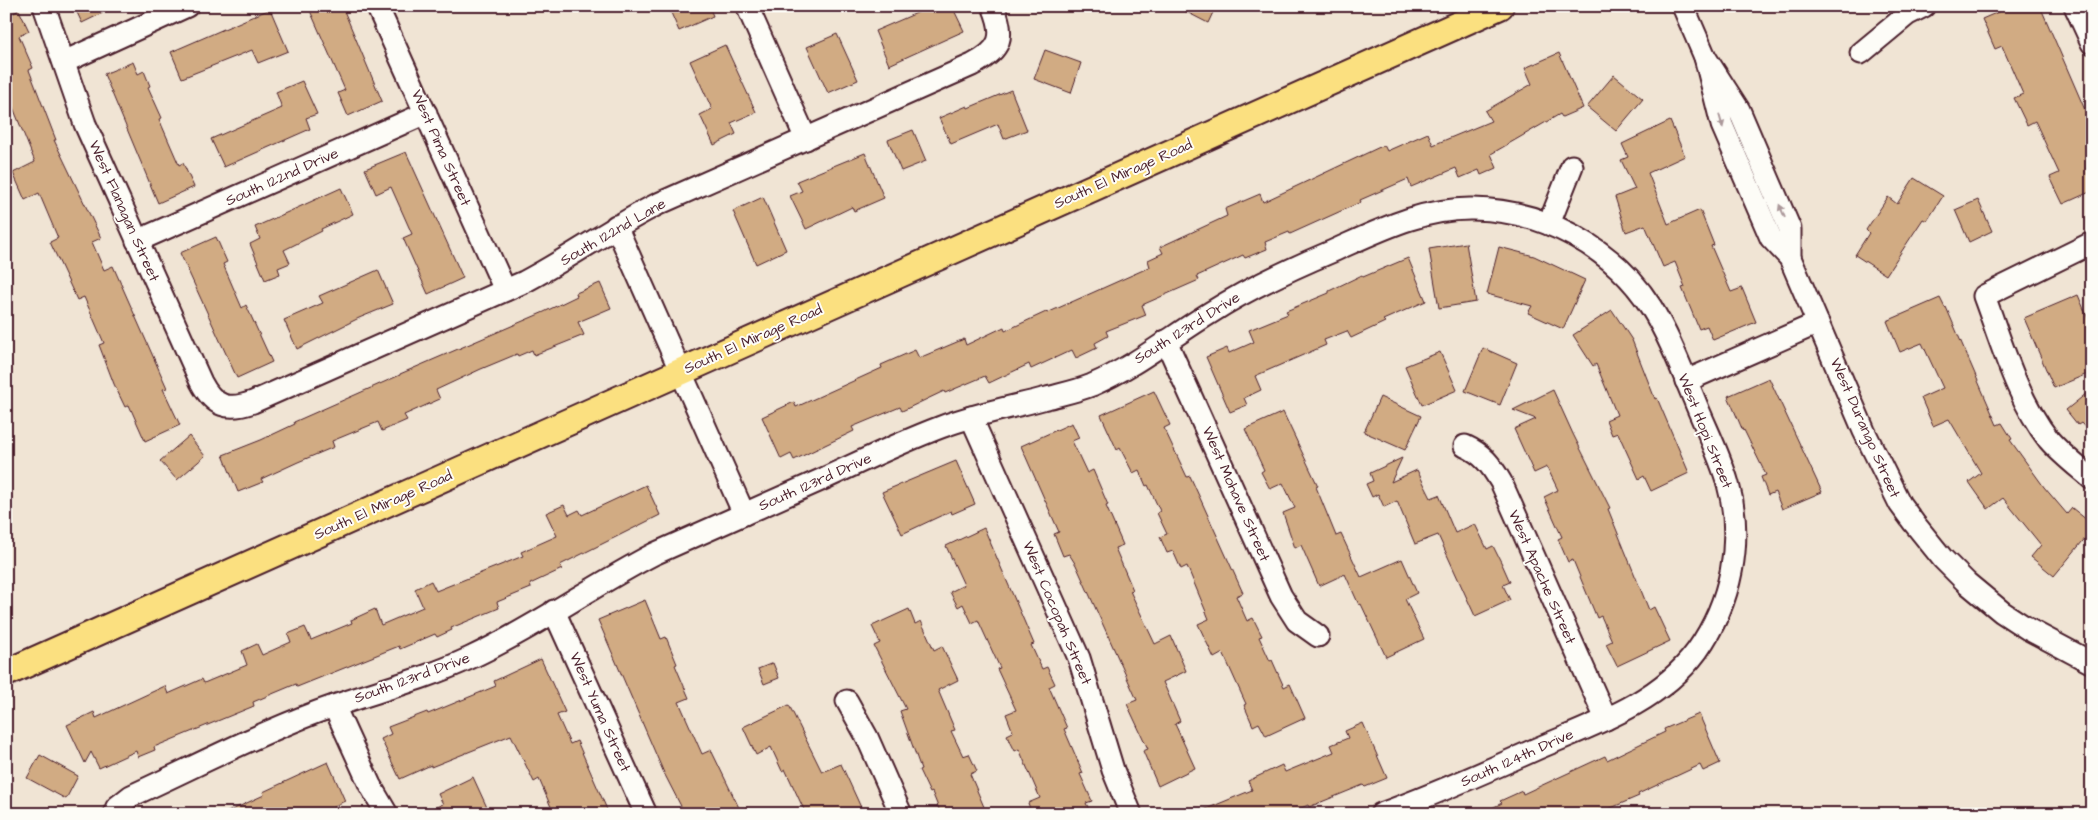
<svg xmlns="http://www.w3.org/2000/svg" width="2098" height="820" viewBox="0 0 2098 820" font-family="'Architects Daughter',sans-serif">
	<rect width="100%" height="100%" fill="#f0e4d4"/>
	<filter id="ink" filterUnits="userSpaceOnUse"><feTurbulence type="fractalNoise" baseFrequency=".02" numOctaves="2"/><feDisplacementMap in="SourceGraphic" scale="10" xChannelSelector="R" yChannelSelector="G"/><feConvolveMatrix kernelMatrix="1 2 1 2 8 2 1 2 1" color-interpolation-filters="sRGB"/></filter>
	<g filter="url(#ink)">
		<!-- building -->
		<g fill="#d1ab83" stroke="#4a1f2b">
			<polygon points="74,6 117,6 82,23"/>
			<polygon points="308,6 342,6 382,101 348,116 338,93 345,90"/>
			<polygon points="668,6 709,6 713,16 679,31"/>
			<polygon points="916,6 952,6 964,31 889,65 875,31 919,12"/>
			<polygon points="1175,6 1216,6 1208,23"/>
			<polygon points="2012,6 2040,6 2092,126 2092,191 2063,204 2050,177 2059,173 2035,121 2027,125 2014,98 2023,94 2002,46 1995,49 1982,19"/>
			<polygon points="6,7 10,15 19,10 29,31 19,36 33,68 29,70 56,140 54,140 101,238 92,242 104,270 113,266 167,388 163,389 180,425 145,441 129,405 125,407 114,384 99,345 104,343 84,297 77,300 50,242 58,238 39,193 25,200 13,173 35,162 6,90"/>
			<polygon points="270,9 288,51 258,63 252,50 182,78 171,52"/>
			<polygon points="837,34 858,80 828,93 807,47"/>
			<polygon points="725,45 756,112 731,123 736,134 714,145 700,115 712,109 690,61"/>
			<polygon points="1045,50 1081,63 1071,93 1034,79"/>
			<polygon points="1559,53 1583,108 1562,117 1560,114 1491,154 1497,168 1481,175 1479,170 1460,178 1456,168 1411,187 1408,179 1360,200 1361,202 1290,234 1289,232 1265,242 1267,249 1245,258 1243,255 1197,276 1199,280 1142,305 1146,315 1106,331 1108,336 1095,343 1097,348 1076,358 1072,350 1031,369 1029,364 989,383 985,376 945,393 944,391 902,411 900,407 852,427 854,431 794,460 791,454 781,459 762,417 794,402 796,407 882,368 881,365 915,350 919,358 964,339 966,345 1004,327 1005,331 1046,312 1047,313 1150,267 1148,260 1163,253 1160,247 1227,216 1225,209 1260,194 1263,202 1384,145 1387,151 1428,133 1433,145 1491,121 1485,111 1532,84 1525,68"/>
			<polygon points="133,62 138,74 144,71 150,86 148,87 162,118 159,119 179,165 183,163 194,187 158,203 104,74"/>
			<polygon points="1614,75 1643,99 1616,131 1587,107"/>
			<polygon points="302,81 317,114 306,118 310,129 224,167 211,139 282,108 276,92"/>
			<polygon points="1011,90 1027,130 1004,139 998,124 951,144 939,118 967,106 968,108"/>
			<polygon points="1670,121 1685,156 1648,173 1668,224 1700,210 1714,245 1711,246 1731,292 1742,288 1756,322 1713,340 1707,326 1699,329 1682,288 1685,287 1675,262 1663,267 1645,225 1626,232 1615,197 1635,189 1621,160 1628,157 1622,144"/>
			<polygon points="913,130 926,161 901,171 888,140"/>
			<polygon points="406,152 463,278 428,294 403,238 412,234 391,187 376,194 365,169"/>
			<polygon points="865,153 884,198 854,211 852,207 806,229 790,196 802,191 797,181"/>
			<polygon points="1914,178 1943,196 1927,221 1923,219 1886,275 1855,255 1869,233 1866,230 1888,197 1897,204"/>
			<polygon points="341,188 353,214 321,229 322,231 284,250 290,263 278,268 280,274 265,280 250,244 260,239 255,227"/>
			<polygon points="763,197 786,250 756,264 733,211"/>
			<polygon points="1978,200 1992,231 1969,242 1955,210"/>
			<polygon points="216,237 227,262 223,264 242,308 246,305 272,362 237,378 180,253"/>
			<polygon points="1466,243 1476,302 1439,308 1429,249"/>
			<polygon points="1499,247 1534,256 1585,280 1563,329 1528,313 1532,306 1487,294"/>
			<polygon points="1408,258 1426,301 1383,320 1385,322 1351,338 1347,331 1324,340 1326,345 1255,376 1261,390 1244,398 1247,405 1230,412 1206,357 1227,348 1229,353 1254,342 1249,330 1288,314 1286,311 1329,293 1329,291 1362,275 1363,277"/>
			<polygon points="378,270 393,304 359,318 297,349 284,320 323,303 319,296"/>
			<polygon points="600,283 611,308 578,322 584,335 534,355 532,350 518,356 517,354 481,369 436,390 440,399 404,415 407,420 382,431 378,422 332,441 334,447 298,462 261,479 263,482 238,492 223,455 261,440 295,424 294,422 400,375 400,374 544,312 577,296 576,293"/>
			<polygon points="2078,295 2092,328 2092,372 2054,388 2024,318"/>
			<polygon points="1940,298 1945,308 1946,307 1997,425 2002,423 2012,439 2010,440 2044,487 2067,514 2072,508 2092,524 2092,530 2054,576 2031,557 2041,545 2003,498 1988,509 1969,482 1981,473 1949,419 1933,426 1921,398 1943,388 1922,343 1900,352 1887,321"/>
			<polygon points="1612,310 1632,340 1655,399 1657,398 1689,473 1651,491 1644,476 1639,479 1618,433 1612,435 1606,420 1617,415 1596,364 1593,366 1573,335"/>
			<polygon points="1483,348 1517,363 1500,405 1465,391"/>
			<polygon points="1440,352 1457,390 1422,405 1405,366"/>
			<polygon points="1769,378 1822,492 1782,509 1775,492 1768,495 1761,477 1766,475 1744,430 1743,431 1728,396"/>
			<polygon points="2092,389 2092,435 2081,423 2078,425 2066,410"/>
			<polygon points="1553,390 1573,434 1610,508 1608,509 1649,610 1654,607 1670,641 1617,666 1606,644 1612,641 1601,616 1597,618 1573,560 1568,562 1558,539 1562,537 1544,497 1558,490 1547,467 1534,473 1514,429 1536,419 1513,410"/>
			<polygon points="1154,391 1170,425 1164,428 1187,477 1190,476 1243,593 1236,596 1247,621 1253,618 1262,636 1259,637 1270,661 1272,660 1284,687 1290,684 1305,718 1266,736 1259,723 1253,726 1244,705 1246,704 1223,653 1214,658 1198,624 1209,619 1187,566 1181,569 1173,551 1167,553 1160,537 1167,534 1157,513 1160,511 1148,485 1146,486 1139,470 1133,473 1120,448 1117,450 1101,415"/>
			<polygon points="1380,397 1421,416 1405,450 1364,432"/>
			<polygon points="1283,412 1318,486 1316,487 1336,536 1341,534 1361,577 1402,559 1417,593 1405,599 1424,639 1386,657 1361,604 1359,605 1345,574 1319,586 1301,545 1295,548 1283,513 1295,508 1283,483 1270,489 1261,472 1264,470 1245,429"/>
			<polygon points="1072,423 1079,438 1072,441 1087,473 1093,470 1108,505 1106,506 1123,545 1115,548 1133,590 1130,591 1155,644 1171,636 1186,671 1163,682 1180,721 1175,724 1195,768 1158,786 1143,751 1148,749 1127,704 1137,700 1076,565 1069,554 1063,556 1054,534 1059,532 1021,446"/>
			<polygon points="189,436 205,456 177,480 160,461"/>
			<polygon points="1402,458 1391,482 1417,470 1431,498 1439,495 1455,533 1475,524 1487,549 1493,546 1502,564 1510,582 1503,585 1510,600 1475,616 1438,535 1415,544 1397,501 1384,507 1378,494 1372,497 1366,484 1373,481 1370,473"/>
			<polygon points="956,461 975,504 952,514 951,511 902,534 882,492"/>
			<polygon points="646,485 660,515 560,565 562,569 530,584 531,588 497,602 499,608 451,628 452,630 437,637 435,634 400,649 399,646 297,687 296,684 253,702 254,706 154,747 155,750 138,757 136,751 99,768 91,752 85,763 67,725 94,712 96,718 165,686 168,694 202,679 204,683 247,665 242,651 257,644 262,655 291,642 288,634 305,627 311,640 352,623 351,620 375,609 381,625 423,607 415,589 431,581 436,591 523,556 521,552 557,536 546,513 564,505 569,515 579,510 582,515"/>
			<polygon points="984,528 1034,644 1031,645 1042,669 1047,667 1055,684 1049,687 1067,728 1064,729 1083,773 1080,774 1092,801 1086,803 1091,814 1032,814 1028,803 1040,798 1019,749 1015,751 1007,735 1013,732 1006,714 1016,710 997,669 1000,668 978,620 972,623 963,604 958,607 950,592 964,585 946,546"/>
			<polygon points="645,600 661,639 666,637 677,664 675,665 689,698 679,702 702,754 711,750 742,814 685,814 664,773 598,620"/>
			<polygon points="909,609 915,624 921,621 934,650 942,646 958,680 938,690 955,730 951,731 963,756 969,754 977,771 970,774 987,814 941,814 932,792 930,793 919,770 921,769 900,711 906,709 874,646 880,643 872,626"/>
			<polygon points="541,659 565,712 557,715 570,744 577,741 609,814 554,814 539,779 534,782 511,735 431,767 431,765 400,779 381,739 391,734 388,727 427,712 428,714 496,686 494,681"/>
			<polygon points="773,663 779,678 764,684 758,669"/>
			<polygon points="789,705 822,772 841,764 864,814 806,814 785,769 782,771 771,747 756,755 743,727"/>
			<polygon points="1699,714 1720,763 1703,771 1700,765 1638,794 1639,796 1604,811 1603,808 1591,814 1480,814 1502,803 1500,801 1522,791 1523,794 1605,756 1607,760 1665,732 1664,729"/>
			<polygon points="1363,723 1387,778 1365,787 1363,785 1309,807 1308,805 1288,814 1194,814 1252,790 1248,781 1282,765 1285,772 1334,752 1331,745 1348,738 1345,731"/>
			<polygon points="40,755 78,776 66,799 27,778"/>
			<polygon points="328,762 345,801 334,806 337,814 223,814 264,795 263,792"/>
			<polygon points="473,777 490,814 421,814 443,804 438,794"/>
		</g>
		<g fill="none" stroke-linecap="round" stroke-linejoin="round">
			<!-- minor casing -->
			<g stroke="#4a1f2b" stroke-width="25">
				<g id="minor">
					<path d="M 44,6 L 85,124 L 201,382 C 214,407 228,411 253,402 L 524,282 C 570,258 612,227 658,204 L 972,65 C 1001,50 1006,37 993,6"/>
					<polyline points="377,6 505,290"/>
					<polyline points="747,6 806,139"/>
					<polyline points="1683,6 1705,57 1739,110 1790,229 1790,258"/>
					<polyline points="2075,6 2092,43"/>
					<polyline points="1861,53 1908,14 1924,6"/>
					<polyline points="1705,57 1722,125 1771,238 1790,258 1864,431 1900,504 1914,523 1943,559 1967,583 2002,612 2028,629 2092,663"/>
					<polyline points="64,62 187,6"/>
					<polyline points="1549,224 1572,166"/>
					<polyline points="616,226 744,514"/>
					<polyline points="137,241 426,113"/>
					<path d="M 2092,243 L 1984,296 C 2002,344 2017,399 2049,440 C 2061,454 2078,467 2092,479"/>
					<polyline points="1166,341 1281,596 1297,621 1318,636"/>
					<polyline points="1686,381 1818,323"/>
					<polyline points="971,417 1079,658 1113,770 1131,814"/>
					<path d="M 1465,446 C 1483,454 1491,465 1501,482 L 1606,719"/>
					<polyline points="554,611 646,814"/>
					<polyline points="847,701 867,737 901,814"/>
					<polyline points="334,706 370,785 387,814"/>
					<path d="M 114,814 L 117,807 L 131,796 C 192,768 253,736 317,712 C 368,693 421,681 470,658 C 534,628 592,586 654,554 C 710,529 767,504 823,479 C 862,461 901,442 941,427 C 975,414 1012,407 1047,398 C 1062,394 1077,391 1092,385 C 1134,367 1171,337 1210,313 C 1249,288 1290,269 1333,251 C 1378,231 1422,208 1473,209 C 1543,210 1613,247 1651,307 C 1669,336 1681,368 1694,399 C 1705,427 1720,455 1728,484 C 1744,541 1731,603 1697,651 C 1658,704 1592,725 1534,750 C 1483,773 1433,795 1381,814"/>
				</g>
			</g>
			<!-- major casing -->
			<g stroke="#4a1f2b" stroke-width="30">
				<polyline id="major" points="6,673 1500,6"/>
			</g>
			<!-- minor -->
			<use href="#minor" stroke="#fdfcf7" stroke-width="21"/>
			<!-- major -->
			<use href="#major" stroke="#fbe080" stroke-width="26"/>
		</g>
		<!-- one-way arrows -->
		<defs><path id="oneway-solid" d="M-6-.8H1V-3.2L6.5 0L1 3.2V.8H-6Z" transform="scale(1.25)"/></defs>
		<g fill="#ac999b">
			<use href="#oneway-solid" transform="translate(1721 121) rotate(74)"/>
			<use href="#oneway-solid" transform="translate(1782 211) rotate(-113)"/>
		</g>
	</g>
	<g text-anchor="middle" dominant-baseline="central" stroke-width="4" stroke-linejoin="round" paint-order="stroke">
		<!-- street labels -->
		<g font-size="15" fill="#4a1f2b" stroke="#fdfcf7">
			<text transform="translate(441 148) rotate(66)">West Pima Street</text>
			<text transform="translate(1123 174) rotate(-24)">South El Mirage Road</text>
			<text transform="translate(282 177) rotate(-24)">South 122nd Drive</text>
			<text transform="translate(124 211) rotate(66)">West Flanagan Street</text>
			<text transform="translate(613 232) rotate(-30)">South 122nd Lane</text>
			<text transform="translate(1187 328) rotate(-32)">South 123rd Drive</text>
			<text transform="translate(753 339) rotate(-24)">South El Mirage Road</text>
			<text transform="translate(1865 428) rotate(66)">West Durango Street</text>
			<text transform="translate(1705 431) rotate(68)">West Hopi Street</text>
			<text transform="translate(815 482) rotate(-24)">South 123rd Drive</text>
			<text transform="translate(1236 494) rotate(66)">West Mohave Street</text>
			<text transform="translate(383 505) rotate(-24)">South El Mirage Road</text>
			<text transform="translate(1542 577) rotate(66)">West Apache Street</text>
			<text transform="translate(1057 613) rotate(67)">West Cocopah Street</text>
			<text transform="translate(412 678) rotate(-20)">South 123rd Drive</text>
			<text transform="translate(600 712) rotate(66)">West Yuma Street</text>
			<text transform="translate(1517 758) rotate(-24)">South 124th Drive</text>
		</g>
	</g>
	<!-- margin -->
	<rect width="2098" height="820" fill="none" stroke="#fdfcf7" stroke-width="25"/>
	<rect x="12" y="12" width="2073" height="795" fill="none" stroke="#4a1f2b" stroke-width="2" filter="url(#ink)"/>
</svg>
